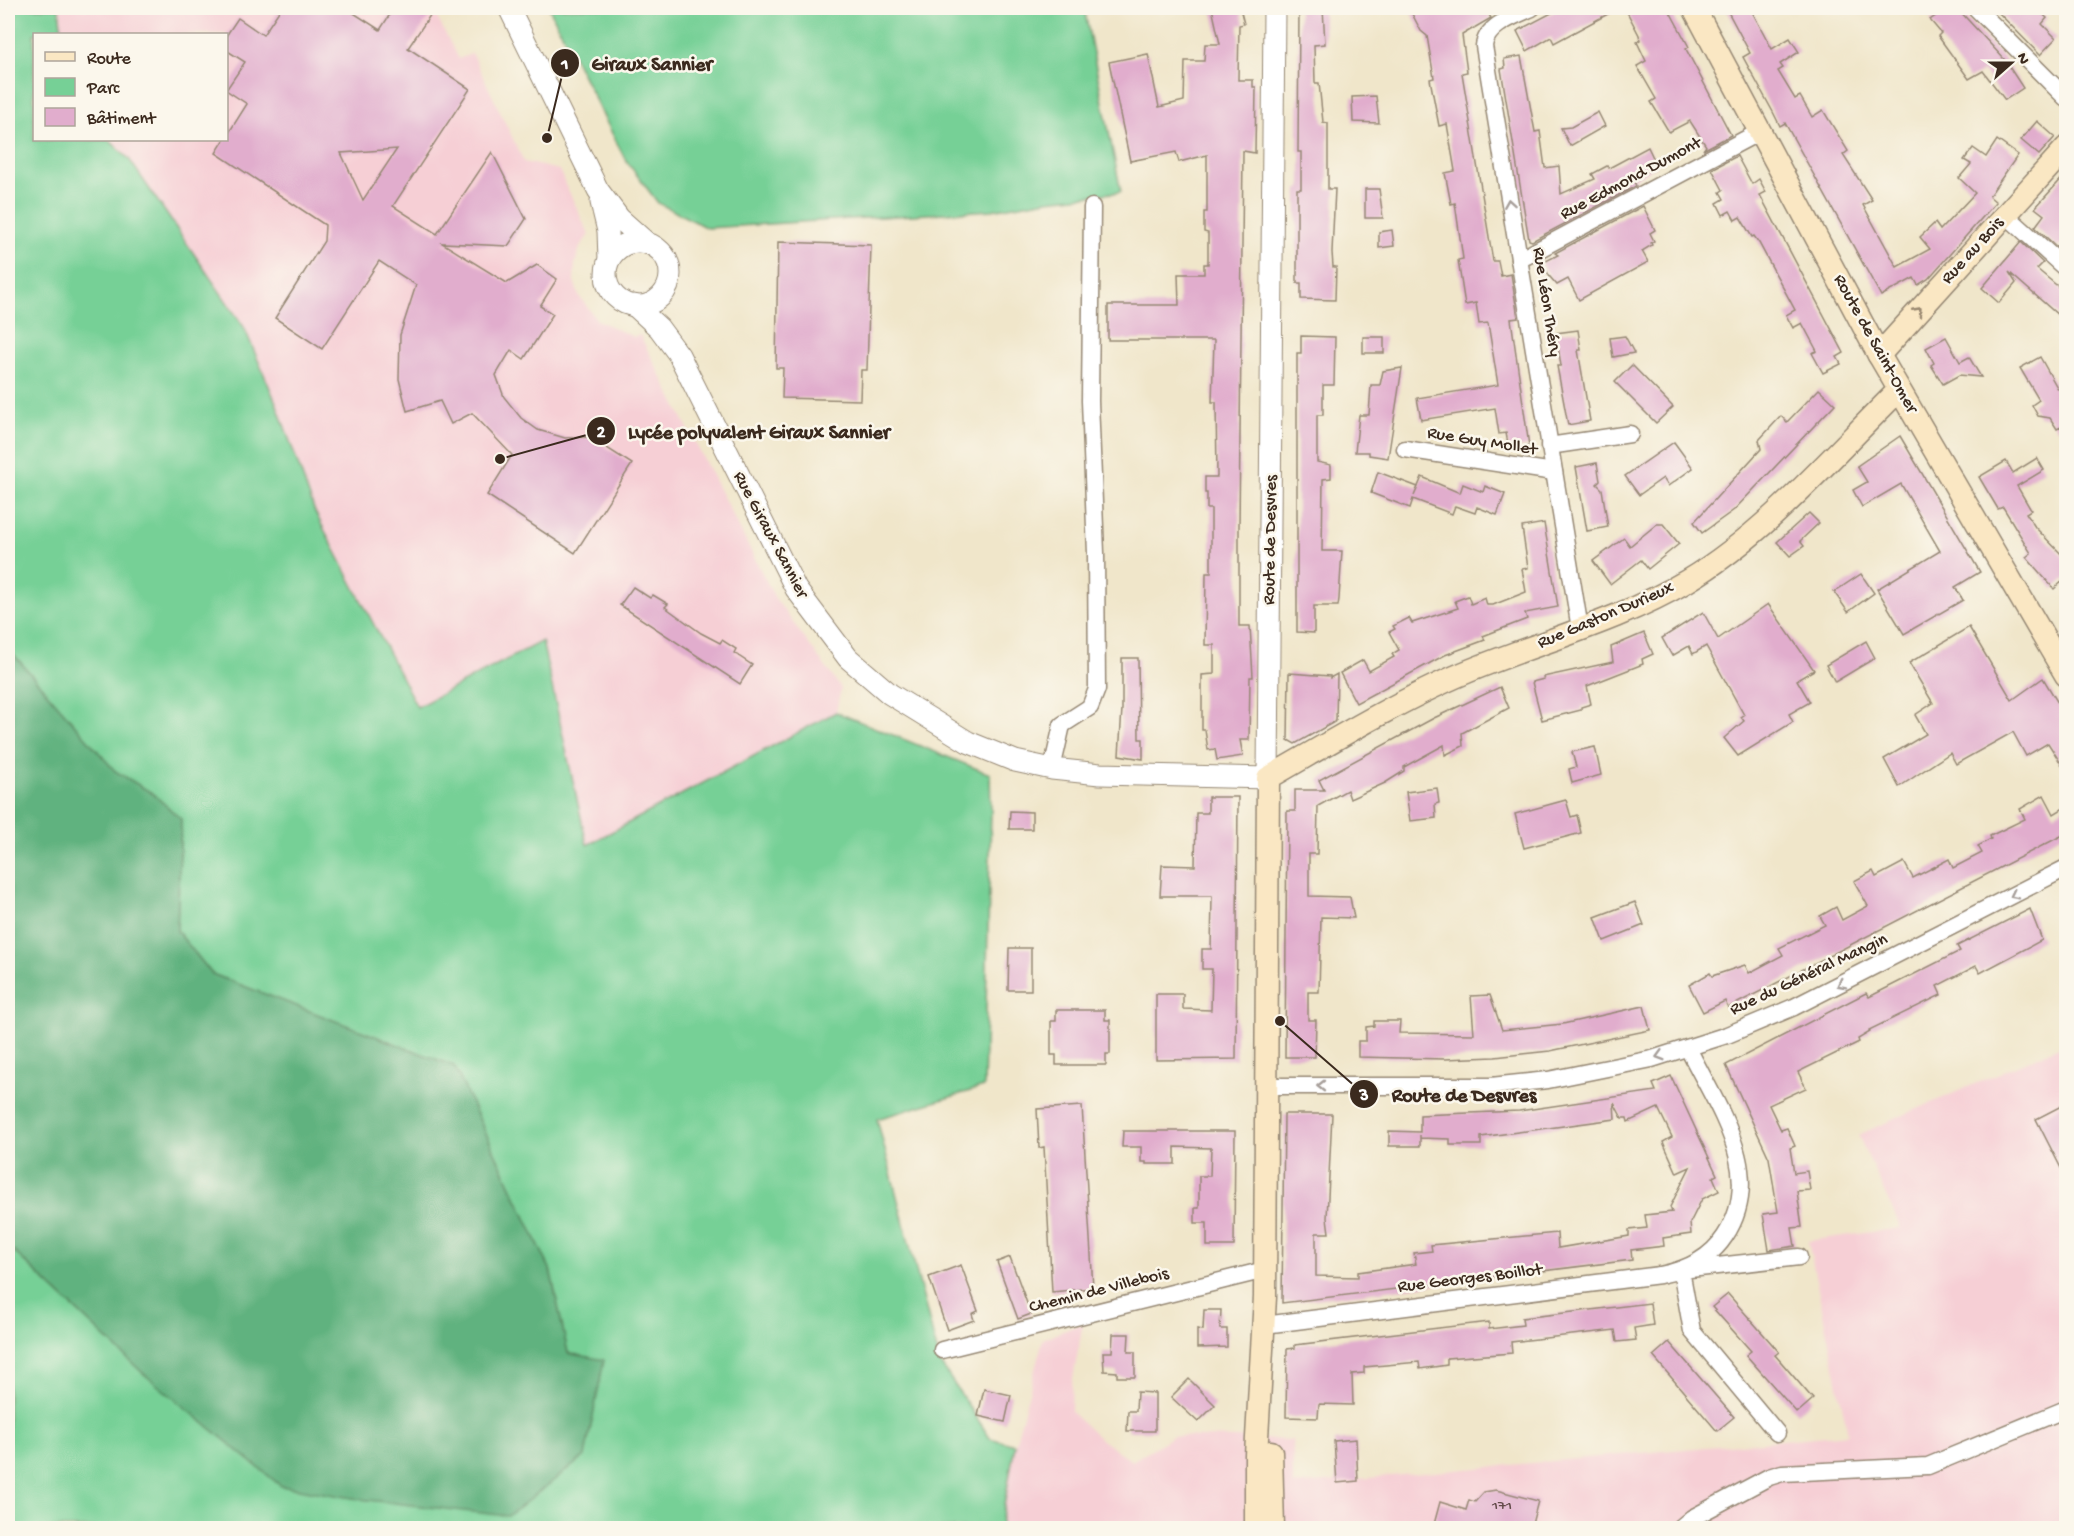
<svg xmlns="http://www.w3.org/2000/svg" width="2074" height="1536" viewBox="0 0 2074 1536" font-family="'Gochi Hand',sans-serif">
	<rect width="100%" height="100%" fill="#fbf7ec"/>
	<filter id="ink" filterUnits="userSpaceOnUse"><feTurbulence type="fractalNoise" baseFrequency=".0167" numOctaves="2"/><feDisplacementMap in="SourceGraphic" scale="12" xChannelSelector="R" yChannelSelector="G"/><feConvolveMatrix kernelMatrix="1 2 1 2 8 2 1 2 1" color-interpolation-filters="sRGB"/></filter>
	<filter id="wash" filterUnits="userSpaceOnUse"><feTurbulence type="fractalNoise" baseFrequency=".008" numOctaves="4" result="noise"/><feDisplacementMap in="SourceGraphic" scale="24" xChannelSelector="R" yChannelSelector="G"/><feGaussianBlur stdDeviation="1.35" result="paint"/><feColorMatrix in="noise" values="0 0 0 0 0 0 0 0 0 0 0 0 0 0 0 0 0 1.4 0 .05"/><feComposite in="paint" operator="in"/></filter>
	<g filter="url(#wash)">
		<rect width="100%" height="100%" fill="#f0e6ca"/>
		<!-- built -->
		<g fill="#f6cfd5">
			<polygon points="59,8 432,8 459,59 472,53 524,162 559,170 589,235 580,247 575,264 574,281 579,296 597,320 634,337 640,335 775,598 841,688 836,712 586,845 542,642 418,707 315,512 277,405 244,327 129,159 109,140 226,140 226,34 62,34"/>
			<polygon points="2066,1044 2066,1528 1000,1528 1015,1445 1043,1339 1083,1323 1072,1384 1071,1412 1099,1438 1132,1461 1173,1436 1293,1440 1293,1485 1848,1434 1808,1241 1901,1228 1858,1135"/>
		</g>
		<!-- green -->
		<g fill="#76d096" stroke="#587d5a" stroke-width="1.5">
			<polygon points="8,8 59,8 62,34 34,34 34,140 109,140 129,159 244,327 277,405 315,512 417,707 542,641 587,845 836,712 990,774 991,812 984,1087 877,1119 940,1363 990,1438 1015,1445 1000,1528 8,1528 8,1246 144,1374 568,1353 550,1269 454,1066 212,974 177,931 181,819 152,793 115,771 8,648"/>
			<polygon points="549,8 1084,8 1121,192 1047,200 992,210 707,228 658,203 625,159"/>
		</g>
		<!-- forest -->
		<polygon fill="#60b27f" stroke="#4e6e4e" stroke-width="1.5" points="8,648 115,771 152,793 181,819 177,931 212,974 454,1066 550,1269 568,1353 604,1360 585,1456 508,1516 359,1499 281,1486 144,1374 8,1246"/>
		<g id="blocks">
			<!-- building -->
			<g fill="#e1adcd" fill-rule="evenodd">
				<path d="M 281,8 L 346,8 L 380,30 L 394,8 L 435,8 L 408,48 L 470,89 L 393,206 L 437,234 L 492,152 L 526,219 L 508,246 L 442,243 L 507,283 L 537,265 L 557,279 L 540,306 L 553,314 L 535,342 L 524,359 L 511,350 L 496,375 L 504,397 L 521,418 L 538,430 L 565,438 L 590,437 L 632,464 L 575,553 L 487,495 L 512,455 L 472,413 L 451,424 L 440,401 L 407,411 L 399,379 L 400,335 L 416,285 L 379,261 L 322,349 L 275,318 L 324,241 L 325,225 L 216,153 L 247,104 L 226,90 L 245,62 L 226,50 L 226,36 L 238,18 L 263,35 ZM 397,149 L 363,200 L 341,153 Z"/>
				<polygon points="1212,8 1240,8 1244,24 1239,25 1238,80 1253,80 1253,87 1256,87 1255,153 1243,151 1239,528 1239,626 1250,626 1253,677 1250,677 1249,740 1240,740 1243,756 1217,760 1215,749 1208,750 1205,730 1202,730 1202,675 1214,674 1214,645 1205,645 1206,573 1211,573 1211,509 1207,509 1207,493 1205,493 1205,477 1217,477 1216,402 1212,402 1214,340 1108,340 1108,305 1179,305 1178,274 1204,274 1204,264 1208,264 1208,233 1204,232 1204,212 1207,212 1207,155 1179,162 1176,152 1130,161 1109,62 1148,54 1159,107 1184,101 1185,61 1204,61 1205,44 1220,44"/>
				<polygon points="1299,8 1323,8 1325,44 1314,45 1315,83 1319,83 1323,122 1328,123 1328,189 1335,189 1332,252 1333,267 1336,267 1335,300 1301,299 1301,283 1297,283 1297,189 1301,189 1301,152 1298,152"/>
				<polygon points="1409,8 1485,8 1491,18 1462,35 1467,72 1462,73 1493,261 1498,261 1501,276 1511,274 1518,318 1511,319 1529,446 1509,449 1506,433 1499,434 1495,408 1421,420 1417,398 1498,385 1488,323 1479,324 1476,303 1465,305 1458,260 1463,259 1455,203 1451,204 1445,173 1455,171 1447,124 1439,126 1430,79 1434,78 1427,36 1421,31"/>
				<polygon points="1561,8 1619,8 1554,43 1551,37 1527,51 1517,31"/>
				<polygon points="1625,8 1668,8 1689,47 1686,49 1731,135 1703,150 1706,146 1690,121 1669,132 1651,102 1656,99 1637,66 1646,61 1637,42 1640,40 1639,35"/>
				<polygon points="1726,8 1750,8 1772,49 1790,38 1799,52 1780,64 1783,68 1778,71 1795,99 1800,96 1812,117 1823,110 1848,151 1843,155 1872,200 1863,205 1897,267 1930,249 1920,237 1935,223 1940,230 1975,193 1959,178 1971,164 1964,160 1973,148 1986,157 1997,140 2018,155 1989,196 1996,202 1928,279 1918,285 1914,278 1881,296 1785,123 1780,126 1773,112 1743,57 1750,53"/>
				<polygon points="1930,8 1957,8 2004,59 2023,88 2005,100 1983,71 1969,79 1938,36 1941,33 1930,20 1937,15"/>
				<polygon points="1994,8 2036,8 2047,18 2042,24 2056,38 2040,55"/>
				<polygon points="1521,56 1535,132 1540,131 1545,168 1559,166 1561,194 1595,179 1592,174 1607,166 1609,168 1648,147 1657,166 1633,179 1636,186 1532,241 1529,240 1501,69 1505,68 1504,59"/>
				<polygon points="1376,96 1379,123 1353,122 1352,97"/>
				<polygon points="1598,112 1605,126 1570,146 1561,128 1571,127"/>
				<polygon points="2037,121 2055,137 2039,155 2021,140"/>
				<polygon points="1737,156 1752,184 1759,179 1766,192 1760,195 1844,353 1837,357 1841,364 1823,373 1812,353 1817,351 1802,323 1793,328 1786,315 1795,310 1759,243 1754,236 1752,237 1740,217 1735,220 1730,211 1723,215 1717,203 1724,199 1720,192 1723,190 1712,169"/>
				<polygon points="2067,173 2067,250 2060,244 2057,247 2035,227 2044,215 2035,208"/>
				<polygon points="1365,189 1379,189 1383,218 1365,218"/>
				<polygon points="1643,206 1655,230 1650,233 1654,241 1651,243 1652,245 1642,251 1648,262 1579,300 1568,279 1557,285 1550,277 1542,263 1558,255 1555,253"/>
				<polygon points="1392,230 1394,246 1379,248 1379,232"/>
				<polygon points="778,242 871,245 867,370 861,370 860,400 782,398 783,368 776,368"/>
				<polygon points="2021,242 2043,263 2037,269 2067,294 2067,323 2009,272 2016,283 1999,303 1982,288"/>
				<polygon points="1578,330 1581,350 1578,350 1590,421 1568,425 1557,366 1561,366 1556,333"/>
				<polygon points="1301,336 1335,337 1334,385 1323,385 1323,415 1317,415 1317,462 1331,465 1331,478 1323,479 1322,551 1342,551 1339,599 1338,606 1314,606 1314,633 1297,632 1297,353 1301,353"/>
				<polygon points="1625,336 1634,353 1613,357 1610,338"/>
				<rect x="1363" y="337" width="21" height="16"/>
				<polygon points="1946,337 1960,362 1969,357 1981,377 1959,375 1943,384 1931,365 1934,363 1926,348"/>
				<polygon points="2040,357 2058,389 2060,388 2067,398 2067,424 2057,429 2050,418 2038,416 2032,405 2039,400 2020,368"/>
				<polygon points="1632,365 1673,407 1656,423 1615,382"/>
				<polygon points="1402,368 1388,458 1369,455 1369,452 1355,452 1359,415 1369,415 1371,385 1380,385 1383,371"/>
				<polygon points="1819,389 1835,404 1734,510 1702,533 1694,522 1761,449 1759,440 1781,416 1787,422"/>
				<polygon points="1900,436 1980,572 1955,587 1963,600 1904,634 1877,589 1940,551 1901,484 1862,507 1853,490 1867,482 1857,466"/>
				<polygon points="1674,442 1693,468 1668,486 1663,478 1639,495 1625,476"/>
				<polygon points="2037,458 2044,470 2017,486 2031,510 2026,513 2035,527 2067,560 2067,577 2054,589 2026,557 2031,553 2003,507 1998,509 1979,477 2006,461 2013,473"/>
				<polygon points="1597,463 1600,481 1597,484 1602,489 1608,527 1587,531 1576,467"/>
				<polygon points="1378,472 1418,487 1414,496 1422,477 1460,493 1463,484 1483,492 1485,486 1505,494 1497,515 1477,507 1475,513 1455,506 1452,514 1413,499 1410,508 1371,493"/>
				<polygon points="1809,513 1819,523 1800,541 1804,546 1790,556 1777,542"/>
				<polygon points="1544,523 1558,607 1525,613 1527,619 1483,636 1485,640 1445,655 1356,703 1340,673 1363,660 1369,671 1394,657 1392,654 1399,650 1389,632 1395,629 1393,626 1409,618 1412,623 1458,608 1455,601 1468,596 1471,604 1485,598 1487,605 1493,605 1526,592 1522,569 1528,568 1522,527"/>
				<polygon points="1657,524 1663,524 1679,544 1648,569 1641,560 1610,584 1593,561 1624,538 1630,546"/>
				<polygon points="1861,574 1874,593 1848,612 1834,592"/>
				<polygon points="633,587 650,598 653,595 668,604 665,607 701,633 720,643 722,640 736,649 734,653 752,665 740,684 620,605"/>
				<polygon points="1768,604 1814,670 1797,680 1810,702 1789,714 1793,722 1738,756 1724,738 1744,721 1741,717 1744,715 1706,646 1693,654 1689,646 1672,656 1662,638 1703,612 1718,639"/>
				<polygon points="1969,627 2012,700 2043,678 2067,718 2067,773 2048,743 2026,756 2013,732 1956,764 1950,753 1899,787 1884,759 1926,734 1915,715 1933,703 1909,663"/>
				<polygon points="1644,633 1653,654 1642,659 1643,664 1587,686 1591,704 1581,707 1581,710 1542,720 1532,682 1544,679 1543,677 1613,662 1611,647"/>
				<polygon points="1866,641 1875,658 1835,682 1826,665"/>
				<polygon points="1122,658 1138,658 1139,739 1143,739 1143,759 1119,755 1122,709"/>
				<polygon points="1289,673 1330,676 1330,678 1337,674 1336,721 1295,744 1288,740"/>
				<polygon points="1500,687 1509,708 1462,733 1463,746 1445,755 1444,745 1404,767 1404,771 1385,783 1350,799 1347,790 1318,806 1317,854 1309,854 1309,896 1350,897 1354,918 1321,917 1319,992 1308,992 1308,1020 1316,1020 1315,1057 1285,1057 1287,811 1295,811 1295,790 1324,790 1319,780 1434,718"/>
				<polygon points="1595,747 1601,775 1572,783 1569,769 1576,767 1572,752"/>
				<polygon points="1437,788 1439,803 1435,804 1436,818 1410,821 1406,792"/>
				<polygon points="2044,795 2054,814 2067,806 2067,833 1728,1008 1725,1001 1703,1012 1689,985 1710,973 1712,976 1745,965 1749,973 1783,955 1779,948 1825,925 1820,916 1836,907 1842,920 1868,906 1854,881 1873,871 1876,877 1904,862 1913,878 1949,859 1953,868 1982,853 1978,846 1991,839 1990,836 2025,819 2020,809"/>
				<polygon points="1208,797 1238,797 1236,1059 1156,1060 1156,994 1183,994 1183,1009 1211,1010 1212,969 1202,969 1202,949 1211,949 1212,896 1160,896 1162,865 1195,866 1196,813 1208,813"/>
				<polygon points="1566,800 1571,817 1577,815 1581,833 1524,848 1515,814"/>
				<polygon points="1010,811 1032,812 1032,829 1009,829"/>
				<polygon points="1635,902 1644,925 1604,941 1595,917"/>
				<polygon points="2030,909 2042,940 1980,973 1976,966 1937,986 1941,995 1869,1030 1870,1032 1858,1039 1859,1042 1798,1072 1806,1088 1769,1105 1781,1130 1787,1128 1795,1146 1790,1148 1794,1173 1807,1171 1810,1190 1797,1191 1802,1227 1792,1228 1795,1246 1769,1250 1763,1214 1778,1212 1769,1158 1726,1065 1866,993 1869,997 1960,951 1957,946"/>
				<polygon points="1009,948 1031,948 1031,990 1008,990"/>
				<polygon points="1490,995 1502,1030 1563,1024 1644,1006 1650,1030 1550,1051 1495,1057 1445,1059 1358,1057 1358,1041 1366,1041 1366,1027 1374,1026 1374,1021 1400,1021 1399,1033 1474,1034 1471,996"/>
				<polygon points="1056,1010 1105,1010 1105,1020 1110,1020 1110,1054 1106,1054 1106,1065 1056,1065 1056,1055 1051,1055 1051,1021 1056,1021"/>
				<polygon points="1671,1076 1717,1175 1713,1177 1719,1191 1702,1199 1690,1223 1691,1234 1663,1238 1664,1246 1631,1250 1632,1260 1282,1303 1284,1114 1332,1114 1327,1218 1329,1233 1316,1233 1316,1276 1358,1277 1358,1272 1416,1264 1414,1253 1432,1251 1431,1245 1557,1233 1558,1248 1629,1236 1629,1230 1647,1228 1645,1215 1672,1212 1670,1207 1690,1167 1677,1173 1663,1142 1672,1137 1658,1108 1628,1122 1627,1118 1622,1118 1614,1103 1615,1119 1481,1137 1481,1145 1450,1145 1450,1139 1420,1138 1420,1135 1420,1146 1389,1146 1389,1131 1420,1132 1420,1115 1519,1111 1656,1091 1653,1084"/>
				<polygon points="2067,1103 2067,1180 2036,1119"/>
				<polygon points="1082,1106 1093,1288 1052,1292 1044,1147 1039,1148 1037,1109"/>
				<polygon points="1123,1131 1235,1131 1234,1246 1207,1246 1207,1223 1195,1223 1195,1208 1199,1208 1199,1176 1210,1176 1211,1148 1175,1147 1175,1164 1146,1164 1146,1162 1141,1162 1141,1147 1122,1147"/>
				<polygon points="1010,1257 1031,1314 1018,1319 997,1262"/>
				<polygon points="961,1265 978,1311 972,1314 974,1320 947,1330 929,1277"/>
				<polygon points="1728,1294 1779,1352 1775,1355 1813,1399 1797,1413 1746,1355 1751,1351 1712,1307"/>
				<polygon points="1650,1303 1653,1325 1634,1328 1636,1340 1617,1342 1615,1330 1511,1342 1512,1353 1447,1358 1447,1365 1420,1369 1419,1362 1364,1367 1364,1373 1352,1374 1353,1405 1319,1404 1318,1418 1286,1417 1287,1349 1295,1348 1295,1345 1489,1322 1489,1329 1523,1325 1522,1318"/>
				<polygon points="1204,1310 1221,1310 1220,1329 1227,1329 1227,1347 1197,1348 1197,1329 1203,1330"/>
				<polygon points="1113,1334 1129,1334 1128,1352 1135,1352 1135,1377 1117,1377 1117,1372 1104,1371 1103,1352 1112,1352"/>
				<polygon points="1669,1342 1734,1417 1717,1431 1653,1356"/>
				<polygon points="1189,1379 1215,1405 1198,1422 1171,1397"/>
				<polygon points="984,1389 1011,1395 1005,1422 978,1416"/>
				<polygon points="1137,1392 1155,1393 1155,1431 1127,1431 1128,1411 1136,1411"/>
				<polygon points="1356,1439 1358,1481 1337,1483 1334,1441"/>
				<polygon points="1496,1490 1538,1501 1531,1528 1433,1528 1440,1502 1466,1510 1469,1500 1475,1502 1484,1492"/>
			</g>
		</g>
	</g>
	<g filter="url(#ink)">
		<use href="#blocks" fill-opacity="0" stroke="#968874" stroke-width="1.5"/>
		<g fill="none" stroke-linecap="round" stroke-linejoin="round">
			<!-- minor casing -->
			<g stroke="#968874" stroke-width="19">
				<g id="minor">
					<path d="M 1532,8 C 1515,16 1486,25 1484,46 L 1580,629"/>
					<polyline points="1976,8 2066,98"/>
					<polyline points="2006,215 2066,269"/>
					<polyline points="1519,260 1761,131"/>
					<polyline points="1549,446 1630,434"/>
					<polyline points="1405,449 1554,472"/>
					<polyline points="1052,769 1062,725 1090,707 1097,689 1096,553 1090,401 1092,207"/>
					<polyline points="1267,1086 1491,1086 1548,1080 1652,1059 1727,1035 1794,1007 2066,868"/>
					<path d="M 1264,1325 L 1660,1275 C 1686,1270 1710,1259 1725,1236 C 1767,1173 1716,1106 1688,1048"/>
					<polyline points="942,1350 1265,1270"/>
					<polyline points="1777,1433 1692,1331 1681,1270 1799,1257"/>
					<polyline points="1680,1528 1692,1518 1769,1477 1782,1473 1928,1466 2066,1409"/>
				</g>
			</g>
			<!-- tertiary casing -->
			<g stroke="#968874" stroke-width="23">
				<g id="tertiary">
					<polyline points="509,8 598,190 619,218 647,243"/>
					<polyline points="601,202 608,231 609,260"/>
					<circle cx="638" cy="274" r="32"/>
					<polyline points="634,305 659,328 679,355 796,589 848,658 890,694 968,742 1015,761 1052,769 1100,774 1268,778 1274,8"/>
				</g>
			</g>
			<!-- secondary casing -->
			<g stroke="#968874" stroke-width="25">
				<g id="secondary">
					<polyline points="1694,8 1879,355 2066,675"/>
					<polyline points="1879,355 2066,148"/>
					<polyline points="1271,1452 1273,1528"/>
					<path d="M 1256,1528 L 1256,1455 L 1265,1297 L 1268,778 C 1329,743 1400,700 1464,673 C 1538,642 1618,622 1687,581 C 1766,534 1834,454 1899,390"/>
				</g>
			</g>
			<!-- minor -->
			<use href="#minor" stroke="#fff" stroke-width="16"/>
			<!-- tertiary -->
			<use href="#tertiary" stroke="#fff" stroke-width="21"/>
			<!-- secondary -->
			<use href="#secondary" stroke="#fae7c3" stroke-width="22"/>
		</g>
		<!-- one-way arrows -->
		<defs><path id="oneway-chevron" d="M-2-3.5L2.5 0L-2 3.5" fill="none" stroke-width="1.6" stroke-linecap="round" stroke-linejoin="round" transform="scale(1.5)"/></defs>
		<g stroke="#a79f9a">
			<use href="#oneway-chevron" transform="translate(1509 203) rotate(-99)"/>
			<use href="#oneway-chevron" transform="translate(2014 895) rotate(153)"/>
			<use href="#oneway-chevron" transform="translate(1841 984) rotate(153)"/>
			<use href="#oneway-chevron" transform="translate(1660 1056) rotate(164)"/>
			<use href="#oneway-chevron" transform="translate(1321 1086) rotate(-180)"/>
		</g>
		<use stroke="#9a8870" href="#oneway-chevron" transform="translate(1918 311) rotate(-48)"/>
	</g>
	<g text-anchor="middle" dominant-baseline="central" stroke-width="5" stroke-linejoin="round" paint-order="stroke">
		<!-- number labels -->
		<g font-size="15" fill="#644b4a">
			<text x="1502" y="1506">171</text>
		</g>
		<!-- street labels -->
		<g font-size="18" fill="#3b2a1e" stroke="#fbf7ec">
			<text transform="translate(1631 179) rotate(-28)">Rue Edmond Dumont</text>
			<text transform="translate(1973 251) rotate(-48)">Rue au Bois</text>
			<text transform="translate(1546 302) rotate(81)">Rue Léon Théry</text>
			<text transform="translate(1875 344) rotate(61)">Route de Saint-Omer</text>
			<text transform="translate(1482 442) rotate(9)">Rue Guy Mollet</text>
			<text transform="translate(770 535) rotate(62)">Rue Giraux Sannier</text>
			<text transform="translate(1271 540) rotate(-89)">Route de Desvres</text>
			<text transform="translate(1606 616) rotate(-23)">Rue Gaston Durieux</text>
			<text transform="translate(1809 975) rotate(-25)">Rue du Général Mangin</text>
			<text transform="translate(1470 1279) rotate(-7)">Rue Georges Boillot</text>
			<text transform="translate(1099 1291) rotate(-14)">Chemin de Villebois</text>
		</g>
	</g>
	<!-- callouts -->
	<path fill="none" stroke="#3b2a1e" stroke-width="2" d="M547 138L565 63M500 459L601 431M1280 1021L1364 1094"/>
	<g fill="#3b2a1e" stroke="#fbf7ec" stroke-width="2">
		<circle cx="547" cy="138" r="6"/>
		<circle cx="500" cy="459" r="6"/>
		<circle cx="1280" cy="1021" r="6"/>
		<circle cx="565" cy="63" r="15"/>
		<circle cx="601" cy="431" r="15"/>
		<circle cx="1364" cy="1094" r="15"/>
	</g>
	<g font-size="18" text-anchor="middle" font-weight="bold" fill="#fff">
		<text x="565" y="69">1</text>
		<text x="601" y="437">2</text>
		<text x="1364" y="1100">3</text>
	</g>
	<g font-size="20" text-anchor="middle" font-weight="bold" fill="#3b2a1e" stroke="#fbf7ec" stroke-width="5" stroke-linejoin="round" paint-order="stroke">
		<text x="652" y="70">Giraux Sannier</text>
		<text x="759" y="438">Lycée polyvalent Giraux Sannier</text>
		<text x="1464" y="1101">Route de Desvres</text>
	</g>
	<!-- margin -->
	<rect width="2074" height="1536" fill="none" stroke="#fbf7ec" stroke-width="30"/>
	<!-- legend -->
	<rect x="33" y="33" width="195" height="108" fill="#fbf7ec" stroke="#aea59a" stroke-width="1.5"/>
	<rect x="45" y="52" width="30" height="9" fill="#fae7c3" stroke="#aea59a" stroke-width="1.5"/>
	<text x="87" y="63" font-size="18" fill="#3b2a1e">Route</text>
	<rect x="45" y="78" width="30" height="18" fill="#76d096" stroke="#aea59a" stroke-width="1.5"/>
	<text x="87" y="93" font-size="18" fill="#3b2a1e">Parc</text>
	<rect x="45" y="108" width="30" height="18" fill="#e1adcd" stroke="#aea59a" stroke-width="1.5"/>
	<text x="87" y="123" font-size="18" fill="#3b2a1e">Bâtiment</text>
	<!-- north arrow -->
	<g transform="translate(2011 63) rotate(69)" stroke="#fbf7ec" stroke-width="4.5" paint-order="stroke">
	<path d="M0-4.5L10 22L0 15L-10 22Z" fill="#3b2a1e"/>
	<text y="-9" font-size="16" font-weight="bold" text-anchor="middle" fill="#3b2a1e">N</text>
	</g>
</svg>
